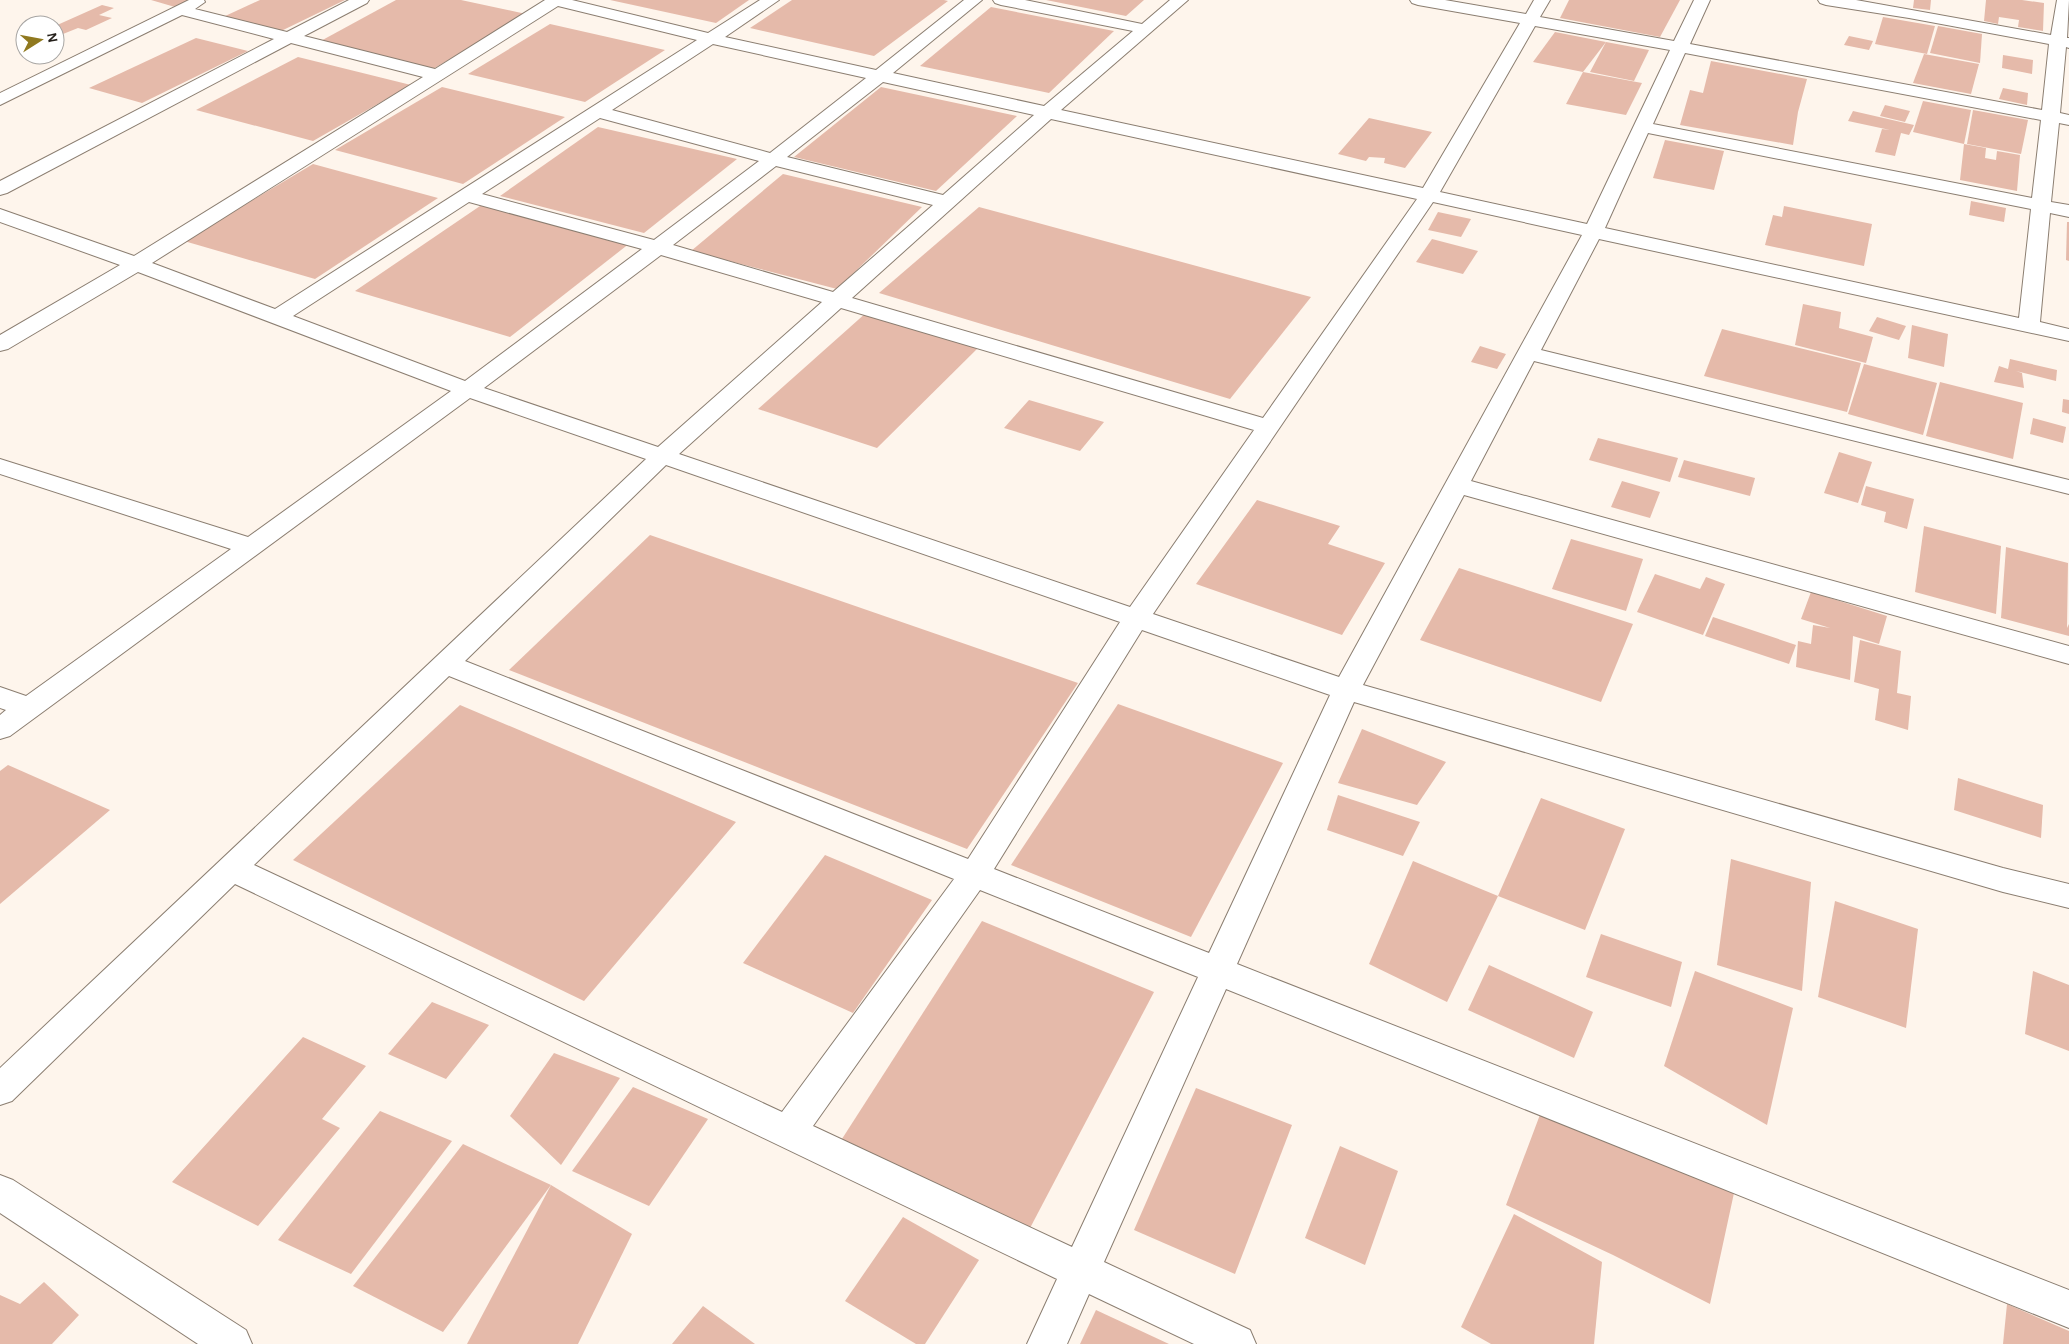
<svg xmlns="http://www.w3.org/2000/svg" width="2069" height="1344" viewBox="0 0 2069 1344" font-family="'Alegreya Sans',sans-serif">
	<rect width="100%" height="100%" fill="#fef5ec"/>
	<!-- building -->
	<g fill="#e5baaa">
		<polygon points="151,0 189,0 175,7"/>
		<polygon points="260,0 345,0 279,32 223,17"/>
		<polygon points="396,0 461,0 526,14 433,69 317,43"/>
		<polygon points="610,0 749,0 716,23"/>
		<polygon points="792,0 944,0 948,1 874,56 750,28"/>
		<polygon points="1046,0 1144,0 1126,16"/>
		<polygon points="1569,0 1680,0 1660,37 1560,18"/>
		<polygon points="1914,0 1931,0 1930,10 1913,8"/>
		<polygon points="1986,0 2022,0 2044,3 2043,31 2018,27 2019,20 1999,17 1998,24 1984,21"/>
		<polygon points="102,5 114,8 99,15 112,18 86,30 78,28 63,34 55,32 55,26"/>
		<polygon points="991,7 1114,31 1049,93 920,66"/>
		<polygon points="1883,17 1935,26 1927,54 1875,44"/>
		<polygon points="550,24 665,50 585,102 468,74"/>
		<polygon points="1938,26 1982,34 1980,63 1930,53"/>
		<polygon points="1555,32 1606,42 1583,72 1533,62"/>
		<polygon points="1849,36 1873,41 1869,50 1844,45"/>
		<polygon points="196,38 248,51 142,103 89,88"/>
		<polygon points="1606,42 1649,50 1634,81 1590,72"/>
		<polygon points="1924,54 1979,64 1971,94 1913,83"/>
		<polygon points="2003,55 2033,60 2032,74 2002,68"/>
		<polygon points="298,57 411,85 313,141 196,110"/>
		<polygon points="1711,61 1807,79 1798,112 1793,145 1680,125 1690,90 1703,93"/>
		<polygon points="1583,72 1642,83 1626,115 1566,104"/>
		<polygon points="442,87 565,117 463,184 335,150"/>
		<polygon points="881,87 1017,116 936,191 794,157"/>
		<polygon points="2003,88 2028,93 2027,105 1999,99"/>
		<polygon points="1923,101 1971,110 1964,144 1913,132"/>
		<polygon points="1885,105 1910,111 1905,122 1880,116"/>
		<polygon points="1973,110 2028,120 2021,154 1967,144"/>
		<polygon points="1853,111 1914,125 1909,135 1901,133 1895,156 1875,152 1882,129 1890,130 1848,121"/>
		<polygon points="1369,118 1432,132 1405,168 1384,163 1385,158 1369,157 1366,161 1338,154"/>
		<polygon points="598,127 737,159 644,233 500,196"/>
		<polygon points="1665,140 1724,151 1714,190 1653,178"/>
		<polygon points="1964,144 1986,148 1985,158 1996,160 1997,151 2020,155 2017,191 1960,180"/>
		<polygon points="313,164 438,198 315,279 184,241"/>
		<polygon points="783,174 922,207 837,289 691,251"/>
		<polygon points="1971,201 2006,208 2004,222 1969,215"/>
		<polygon points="483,204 630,243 510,337 355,291"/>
		<polygon points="1784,206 1872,224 1864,266 1765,245 1773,215 1782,217"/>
		<polygon points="979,207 1311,297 1230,399 879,293"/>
		<polygon points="1438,212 1471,219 1461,237 1428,230"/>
		<polygon points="2067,222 2069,222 2069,261 2066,260"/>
		<polygon points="1432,239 1478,251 1463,274 1416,262"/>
		<polygon points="1803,304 1841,312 1839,328 1873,337 1866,363 1795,345"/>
		<polygon points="867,312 980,346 877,448 758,409"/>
		<polygon points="1877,317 1906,326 1899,340 1869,331"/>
		<polygon points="1912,325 1948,334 1944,367 1908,358"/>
		<polygon points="1722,329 1861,363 1847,412 1704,376"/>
		<polygon points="1480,346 1506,354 1497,369 1471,362"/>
		<polygon points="2010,359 2057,370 2056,381 2016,371 2022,373 2024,388 1994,382 1999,366 2008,369"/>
		<polygon points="1864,364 1937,383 1923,435 1848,414"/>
		<polygon points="1940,382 2023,403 2013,459 1926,436"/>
		<polygon points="2063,399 2069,400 2069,414 2062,412"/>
		<polygon points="1029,400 1104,422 1080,451 1004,428"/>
		<polygon points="2033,418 2066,427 2063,443 2030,434"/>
		<polygon points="1598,438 1678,458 1670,482 1589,460"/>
		<polygon points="1839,452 1872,462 1858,503 1824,493"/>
		<polygon points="1684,460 1755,478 1750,496 1678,477"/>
		<polygon points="1622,481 1660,492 1650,518 1611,507"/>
		<polygon points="1866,486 1914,499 1907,529 1884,522 1886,512 1861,505"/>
		<polygon points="1257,500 1340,526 1328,544 1385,563 1342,635 1196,584"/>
		<polygon points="1924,526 2001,546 1996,614 1915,592"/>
		<polygon points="650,535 1078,683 967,849 509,670"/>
		<polygon points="1571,539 1643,559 1626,611 1552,589"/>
		<polygon points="2006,547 2068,563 2067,628 2069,624 2069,636 2001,618"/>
		<polygon points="1459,568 1633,624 1601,702 1420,640"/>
		<polygon points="1655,574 1700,589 1706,577 1725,584 1703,635 1637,612"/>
		<polygon points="1811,592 1887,616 1879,644 1853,636 1850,680 1796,667 1798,641 1811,644 1813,625 1830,628 1801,619"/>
		<polygon points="1713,617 1796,645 1789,664 1705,636"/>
		<polygon points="1860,640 1901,651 1897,693 1911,696 1908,730 1875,720 1879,689 1854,682"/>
		<polygon points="1118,704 1283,763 1191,937 1011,865"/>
		<polygon points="460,705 736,822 584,1001 293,860"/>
		<polygon points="1362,729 1446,762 1417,805 1338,783"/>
		<polygon points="8,765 110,810 0,904 0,771"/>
		<polygon points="1958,778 2043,805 2041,838 1954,810"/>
		<polygon points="1338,795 1420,822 1403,856 1327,830"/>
		<polygon points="1541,798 1625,829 1585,930 1498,896"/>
		<polygon points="825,855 932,900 853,1013 743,963"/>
		<polygon points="1731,859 1811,882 1802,991 1717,965"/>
		<polygon points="1413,861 1498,896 1447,1002 1369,964"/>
		<polygon points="1835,901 1918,929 1906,1028 1818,997"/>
		<polygon points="982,921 1154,992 1029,1230 840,1142"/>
		<polygon points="1601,934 1682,962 1671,1007 1586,977"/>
		<polygon points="1489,965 1593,1012 1574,1058 1468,1010"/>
		<polygon points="1695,971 1793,1008 1767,1125 1664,1066"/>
		<polygon points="2033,971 2069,985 2069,1051 2025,1034"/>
		<polygon points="432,1002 489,1025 446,1079 388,1054"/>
		<polygon points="303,1037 366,1066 322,1119 340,1128 258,1226 172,1182"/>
		<polygon points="554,1053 620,1078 561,1165 510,1116"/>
		<polygon points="633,1087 708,1119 649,1206 572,1171"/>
		<polygon points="1196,1088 1292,1125 1235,1274 1134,1230"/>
		<polygon points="380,1111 452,1141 351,1274 278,1240"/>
		<polygon points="1541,1112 1734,1193 1710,1304 1613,1255 1506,1205"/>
		<polygon points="463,1144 551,1185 443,1332 353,1286"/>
		<polygon points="1340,1146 1398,1171 1365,1265 1305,1238"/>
		<polygon points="551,1185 632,1234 578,1344 467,1344"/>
		<polygon points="1514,1214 1602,1262 1594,1344 1491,1344 1461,1327"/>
		<polygon points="903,1217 979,1260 925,1344 916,1344 845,1301"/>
		<polygon points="44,1282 79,1315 52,1344 0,1344 0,1295 20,1304"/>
		<polygon points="2007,1304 2069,1331 2069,1344 2003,1344"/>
		<polygon points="703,1306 755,1344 672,1344"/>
		<polygon points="1096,1310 1169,1344 1080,1344"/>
	</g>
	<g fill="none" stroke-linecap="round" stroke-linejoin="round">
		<!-- minor casing -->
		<g stroke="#8b7e71" stroke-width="2">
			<g id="minor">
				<path d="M 189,0 L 204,0 L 205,2 L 195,9 L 287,32 L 349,0 L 369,0 L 367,3 L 304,36 L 435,69 L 545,0 L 572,0 L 708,33 L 760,0 L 779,0 L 725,37 L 876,70 L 964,0 L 982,0 L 893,73 L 1044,106 L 1133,31 L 1001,5 L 995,3 L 993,0 L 1025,0 L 1142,24 L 1170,0 L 1188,0 L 1061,110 L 1423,188 L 1520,23 L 1418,5 L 1412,3 L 1410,0 L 1445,0 L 1526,14 L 1534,0 L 1550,0 L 1540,17 L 1674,41 L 1694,0 L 1710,0 L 1690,44 L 2042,110 L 2049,44 L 1909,18 L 1826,5 L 1820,3 L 1818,0 L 1856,0 L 2051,35 L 2057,0 L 2069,0 L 2067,38 L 2069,38 L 2069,48 L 2066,47 L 2060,113 L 2069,115 L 2069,125 L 2059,123 L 2051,202 L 2069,205 L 2069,217 L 2050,213 L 2040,322 L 2069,329 L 2069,341 L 1599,239 L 1541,350 L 2069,480 L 2069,494 L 1534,361 L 1471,481 L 2069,646 L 2069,664 L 1464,495 L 1363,685 L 2003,868 L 2069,884 L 2069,908 L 2003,892 L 1354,702 L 1237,964 L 2069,1290 L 2069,1328 L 1226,989 L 1104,1262 L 1250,1330 L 1256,1344 L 1194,1344 L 1089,1294 L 1067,1344 L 1027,1344 L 1057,1279 L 235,884 L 12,1101 L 0,1105 L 0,1068 L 646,459 L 470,398 L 10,736 L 0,739 L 0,715 L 6,710 L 0,708 L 0,687 L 26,696 L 231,549 L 0,474 L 0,459 L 248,537 L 451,391 L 138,272 L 8,349 L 0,351 L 0,335 L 120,265 L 0,222 L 0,209 L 134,256 L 423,77 L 291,43 L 7,193 L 0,195 L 0,181 L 274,39 L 182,15 L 0,105 L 0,93 ZM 558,6 L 697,40 L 275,309 L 152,263 ZM 1535,26 L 1670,50 L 1587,224 L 1440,192 ZM 713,44 L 866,78 L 770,153 L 612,110 ZM 1685,53 L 2041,120 L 2032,198 L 1653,124 ZM 883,82 L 1034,115 L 943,195 L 787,157 ZM 600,118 L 759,161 L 654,240 L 482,194 ZM 1051,119 L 1417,199 L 1263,418 L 852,298 ZM 1648,133 L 2031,209 L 2019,318 L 1605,228 ZM 776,166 L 933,205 L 833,292 L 673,245 ZM 469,202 L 642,249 L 465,381 L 293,316 ZM 1433,202 L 1582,235 L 1339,677 L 1153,614 ZM 661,255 L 822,302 L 658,447 L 484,388 ZM 841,308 L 1254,430 L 1130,607 L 679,454 ZM 666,465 L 1120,622 L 968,859 L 465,661 ZM 1142,630 L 1330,695 L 1209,953 L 994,869 ZM 449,676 L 954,879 L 782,1112 L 254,865 ZM 980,890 L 1198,977 L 1072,1247 L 813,1126 Z"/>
				<polygon points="0,1175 13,1180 246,1330 252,1344 198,1344 0,1213"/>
			</g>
		</g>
		<!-- minor -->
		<use href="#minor" fill="#fff" fill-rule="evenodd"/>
	</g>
	<!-- north arrow -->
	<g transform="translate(40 40) rotate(79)"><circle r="24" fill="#ffffff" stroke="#a7a5a3"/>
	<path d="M0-4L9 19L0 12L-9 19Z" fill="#90791f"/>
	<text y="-8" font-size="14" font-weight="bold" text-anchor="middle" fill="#241f1a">N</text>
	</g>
</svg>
